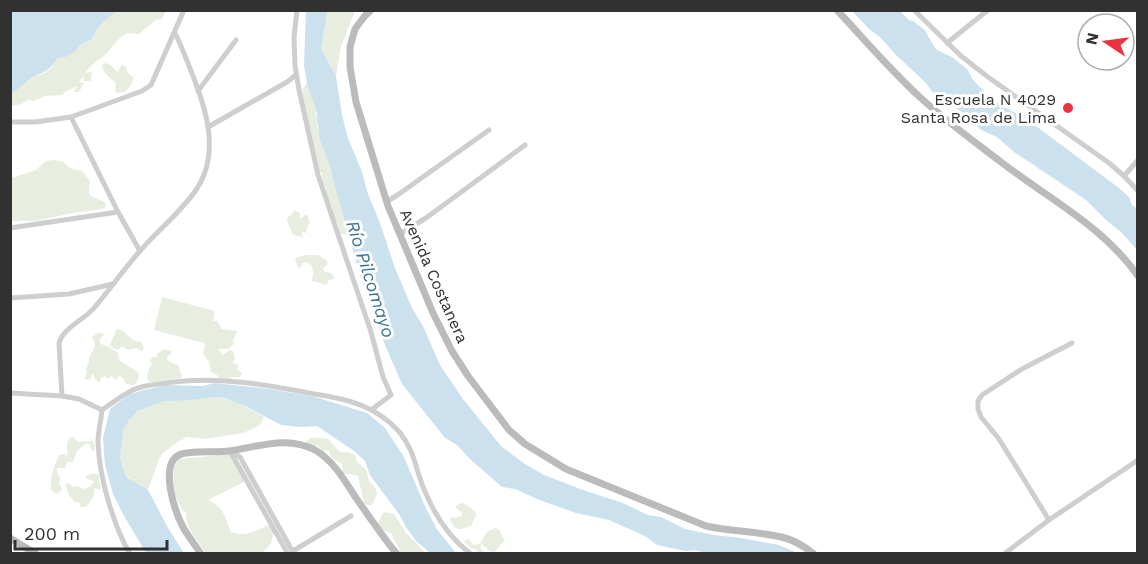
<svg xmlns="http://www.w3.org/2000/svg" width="1148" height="564" viewBox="0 0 1148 564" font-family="'Work Sans',sans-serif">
	<rect width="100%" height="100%" fill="#fff"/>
	<!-- green -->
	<g fill="#e7eee0">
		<polygon points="115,11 166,11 161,20 157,19 139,34 127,33 120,38 104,56 94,63 85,73 92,72 91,80 90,81 83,81 84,75 79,82 84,83 79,92 74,92 77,86 65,92 62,95 45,96 34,101 28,100 21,104 11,106 11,93 35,76 43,74 51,68 58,58 66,57 76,51 82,43 91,40 99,26"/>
		<polygon points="326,11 355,11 341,46 336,76 321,49 327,15"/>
		<path d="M 106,63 L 112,66 L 116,71 L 118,71 L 122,65 L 127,67 L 126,69 L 128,73 L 134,78 L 131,85 L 125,92 L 117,93 L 115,91 L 116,83 C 109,77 104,75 102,65 Z"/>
		<path d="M 308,82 L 317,108 L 315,114 L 318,121 L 317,128 C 325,137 330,159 330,171 L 334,175 L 348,232 L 345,235 L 340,233 L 338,223 L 333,220 L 332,206 C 324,200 327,197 326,188 L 323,184 L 322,173 L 319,171 L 315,158 L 317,156 L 315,153 L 302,95 L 303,88 Z"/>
		<path d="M 55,160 L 63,162 L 70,168 L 82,171 L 90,181 C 86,200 92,195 106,203 L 105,208 L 96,210 L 78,212 L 35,221 L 11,221 L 11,178 L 36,170 L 46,161 Z"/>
		<polygon points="294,210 300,213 300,218 302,218 305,215 307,215 310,223 308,225 306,233 303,232 302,233 303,237 293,235 287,220 287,218 292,214"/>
		<path d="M 307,255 L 318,255 L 326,260 L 328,264 L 323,268 C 324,273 327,272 331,273 L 334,277 L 334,279 L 328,280 L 327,285 L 312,281 L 313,273 L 312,266 L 307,262 L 303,263 L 300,268 L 298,267 L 295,259 L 298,257 Z"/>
		<path d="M 162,297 L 215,311 L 213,321 L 217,321 L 222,329 L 237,331 L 237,332 L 233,340 L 234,344 L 228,349 L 218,349 L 223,355 L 230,350 C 235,352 236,359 233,364 L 237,364 L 239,366 L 237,369 L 242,373 L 240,377 L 231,377 L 231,379 L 219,378 L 217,375 L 211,372 L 209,362 L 203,354 L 205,346 L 204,343 L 154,330 Z"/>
		<path d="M 118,329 C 129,332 126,340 141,342 L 144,348 L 142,352 L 137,348 C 129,349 129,352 122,346 L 118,350 L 111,347 L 110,344 L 114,336 L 116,330 Z"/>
		<path d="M 98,333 L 102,333 L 104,334 L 99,341 L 101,344 L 109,347 L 118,353 L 120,361 L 138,372 L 139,376 L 136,384 L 131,385 L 125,383 L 124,379 L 120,376 L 115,380 L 112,376 L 107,379 L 105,376 L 101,378 L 100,382 L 98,382 L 95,379 L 93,373 L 90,380 L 84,379 L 87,372 L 86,370 L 87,366 L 89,362 L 89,358 C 93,349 98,347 92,337 Z"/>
		<path d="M 164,349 L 172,351 L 172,353 L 167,357 L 167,359 L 170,362 L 178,365 L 182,376 L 181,378 C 170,379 161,382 150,382 L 148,381 L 147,376 L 150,366 L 152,365 L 150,361 L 152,357 L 156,357 L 158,353 Z"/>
		<path d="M 215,397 C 233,399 248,408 264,417 L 260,425 L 243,433 L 206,439 L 187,437 L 176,443 L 163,453 L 159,459 L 148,490 C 131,481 118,473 120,452 C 121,445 121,436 124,429 C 140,395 184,399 215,397 Z"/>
		<path d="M 73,437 L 78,442 L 93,441 L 95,447 L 95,450 L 92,451 L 89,444 L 85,444 L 77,451 L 73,462 L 67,462 L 65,468 L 57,468 L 57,472 L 60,478 L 59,483 L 62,489 L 61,491 L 56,494 L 51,490 C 50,477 54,466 59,455 L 65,454 L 67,457 C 69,449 64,447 70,438 Z"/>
		<path d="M 310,438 C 332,438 325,436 340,452 L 348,452 L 355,455 L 357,462 L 366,469 L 369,481 L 376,489 L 377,494 L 372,505 L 367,505 L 364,503 L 358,476 L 351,474 L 343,474 L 342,464 C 335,459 331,461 329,451 L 325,450 L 323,451 L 317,445 L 314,447 L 305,443 Z"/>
		<path d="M 230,454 L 246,481 L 208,500 C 225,508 224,516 231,532 C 245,537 256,531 268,525 L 271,527 L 274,531 C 272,541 270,549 260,553 L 208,554 L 204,551 C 196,539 185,527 186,511 L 184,512 C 173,495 173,486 174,466 L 180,459 Z"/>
		<polygon points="93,473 99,475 99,481 101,487 100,490 95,488 93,498 86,507 80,507 79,502 75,502 69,495 65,485 68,483 73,487 77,486 84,489 91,486 94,481 87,479 86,477 88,475"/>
		<path d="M 460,503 C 466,503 475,510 476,515 L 471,526 C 460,529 457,533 450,520 L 452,516 L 455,518 L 462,516 L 462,513 L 455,507 Z"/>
		<polygon points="386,512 394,514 406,533 422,549 425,553 401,553 391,533 380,529 378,524 382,514"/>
		<path d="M 495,528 L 499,530 L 505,541 C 499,544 499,549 494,552 L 490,551 L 481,544 L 481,549 L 484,552 L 483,553 L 479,553 L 475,549 C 471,549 466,545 464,541 L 468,539 L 474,545 L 481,544 L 480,543 L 487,532 Z"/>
	</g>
	<!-- water -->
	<g fill="#cce1ee">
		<path d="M 11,10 L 116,10 L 116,11 L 99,26 L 91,40 L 82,43 L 76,51 L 66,57 L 58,58 C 49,70 49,70 35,76 C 27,80 20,89 11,93 Z"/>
		<polygon points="306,11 326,11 327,15 321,49 336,76 342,115 348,138 362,172 368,194 380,223 395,268 412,308 423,326 440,365 463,399 501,446 525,464 544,475 583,490 623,503 648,515 661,517 685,529 714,535 741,538 779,545 797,553 706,553 695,550 686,551 657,545 645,536 609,520 576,513 537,499 515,489 502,487 471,460 457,445 445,438 402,384 385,345 360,276 328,161 320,140 316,109 307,84 304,65"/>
		<polygon points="852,11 900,11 909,20 913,21 925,30 932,43 937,50 952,57 967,69 973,80 986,93 1003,106 1028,120 1119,188 1129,197 1132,205 1137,209 1137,250 1122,233 1106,220 1086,200 1014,152 997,137 981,130 972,120 948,102 935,95 925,82 896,55 880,37 869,29"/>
		<polygon points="215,383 269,389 312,396 367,413 385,428 404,457 424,504 436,528 456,553 430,553 416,541 406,527 399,514 370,475 365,461 354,451 317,426 301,427 281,425 245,406 224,398 215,397 190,400 164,401 138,411 129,420 123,431 120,459 125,474 128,478 148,490 168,528 184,553 146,553 123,514 113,494 105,465 103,438 110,409 128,395 140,391 167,385 203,386"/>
	</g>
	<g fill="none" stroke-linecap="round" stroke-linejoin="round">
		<!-- street -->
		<g stroke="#cecece" stroke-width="5">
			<polyline points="297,10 294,37 295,66 299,90 318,175 371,332 383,377 391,395 371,410"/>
			<polyline points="914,10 961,56 988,77 1109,163 1124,176 1138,191"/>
			<polyline points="947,43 988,10"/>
			<polyline points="198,91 236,40"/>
			<polyline points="71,117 118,212 140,251"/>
			<polyline points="10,122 35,122 71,117 142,91 151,85 184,10"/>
			<polyline points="208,127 287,82 296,75"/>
			<polyline points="1124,176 1138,160"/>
			<polyline points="386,202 399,194 489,130"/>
			<polyline points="10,228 118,212"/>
			<polyline points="400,234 426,218 525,145"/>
			<polyline points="10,298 69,294 113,284"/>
			<polyline points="10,393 62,396 79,399 102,410"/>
			<path d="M 62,396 L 59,343 C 64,327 84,320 94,308 C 110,289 124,269 140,251 C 158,230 181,212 196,190 C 221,153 206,108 191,71 C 186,58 181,45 175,33"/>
			<polyline points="230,451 240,457 294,554"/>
			<polyline points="231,453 288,554"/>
			<polyline points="1049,520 999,439 981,417 978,409 978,401 982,395 1022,369 1072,343"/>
			<polyline points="293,551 351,516"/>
			<path d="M 130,554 C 113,525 99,476 98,442 C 98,432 101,421 102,410 C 112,403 122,395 133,390 C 141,386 151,385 160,384 C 219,373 283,388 341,399 C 369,405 398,422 410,449 C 417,464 419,481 427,496 C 437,519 451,539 471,554"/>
			<polyline points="1004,554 1049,520 1138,460"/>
		</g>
		<!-- secondary -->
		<g stroke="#bbb" stroke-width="7">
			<path d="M 371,10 L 364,17 L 355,29 L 350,47 L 350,67 L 356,102 L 388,206 L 433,313 L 452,351 L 468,376 L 509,430 L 525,444 L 566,469 L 706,526 C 732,532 759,531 785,538 C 796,541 805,547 814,554"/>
			<path d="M 837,10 C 865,40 892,72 922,99 C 947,122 975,142 1001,162 C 1049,199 1103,226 1138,276"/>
			<polyline points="10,538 36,554"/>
			<path d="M 201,554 C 195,545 188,536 183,527 C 175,512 159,465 179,455 C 189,450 216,453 229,451 C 258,447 287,435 315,450 C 333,460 345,481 356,498 C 369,516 382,536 397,554"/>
		</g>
	</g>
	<!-- markers -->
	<circle fill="#e93343" stroke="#fff" stroke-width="2" cx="1068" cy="108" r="6"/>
	<g text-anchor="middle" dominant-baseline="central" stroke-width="6" stroke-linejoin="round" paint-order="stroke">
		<!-- poi labels -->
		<g font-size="16" fill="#313131" stroke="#fff" text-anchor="end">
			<text x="1056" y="99">Escuela N 4029<tspan x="1056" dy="18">Santa Rosa de Lima</tspan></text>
		</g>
		<!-- street labels -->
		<g font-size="16" fill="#313131" stroke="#fff">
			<text transform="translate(434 276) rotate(66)">Avenida Costanera</text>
		</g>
		<!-- water labels -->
		<g font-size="18" font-style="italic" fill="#3c7496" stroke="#fff">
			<text transform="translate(371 279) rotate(72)">Río Pilcomayo</text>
		</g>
	</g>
	<!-- border -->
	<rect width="1148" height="564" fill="none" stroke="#313131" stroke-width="24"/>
	<!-- north arrow -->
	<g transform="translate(1106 42) rotate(283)"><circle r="28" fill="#ffffff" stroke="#adadad" stroke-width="1.5"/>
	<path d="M0-4.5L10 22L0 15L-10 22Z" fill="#e93343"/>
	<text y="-9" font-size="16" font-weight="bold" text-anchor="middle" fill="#313131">N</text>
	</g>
	<!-- scale -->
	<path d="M15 540v9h152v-9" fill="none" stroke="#313131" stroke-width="3"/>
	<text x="24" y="540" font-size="18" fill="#313131" stroke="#ffffff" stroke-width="4.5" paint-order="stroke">200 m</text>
</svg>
